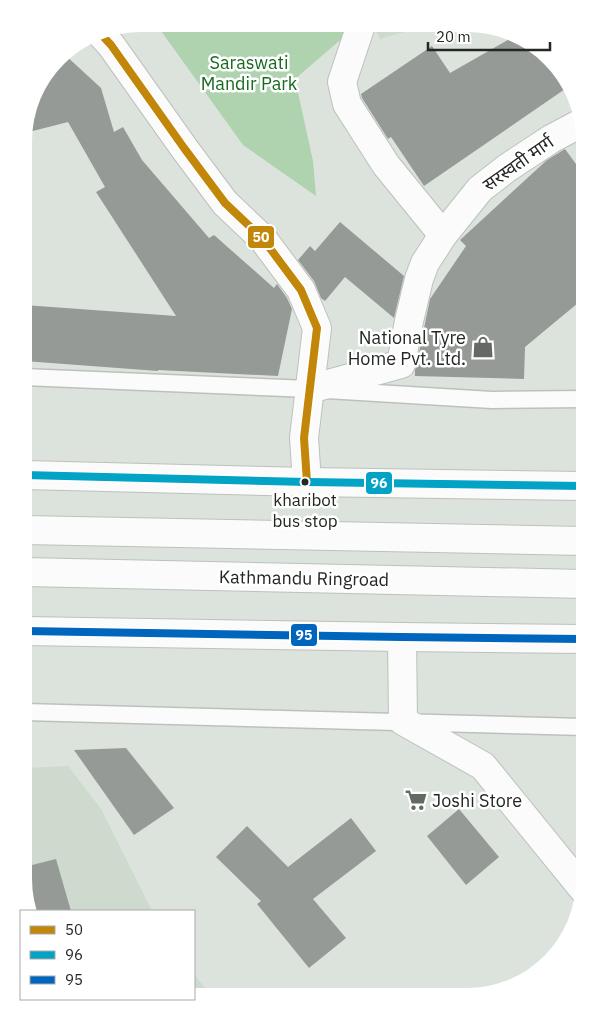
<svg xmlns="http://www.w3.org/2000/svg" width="608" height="1020" viewBox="0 0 608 1020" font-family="'IBM Plex Sans','Noto Sans Devanagari',sans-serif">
	<rect width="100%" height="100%" fill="#dce3dc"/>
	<!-- built -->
	<g fill="#cddacd">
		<polygon points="373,25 425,26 380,39"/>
		<polygon points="68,766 101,809 152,911 30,911 24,879 24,768"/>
		<polygon points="194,973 197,978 211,995 194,995"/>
	</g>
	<!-- green -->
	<polygon fill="#afd2af" points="156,24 341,25 346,35 295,79 313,161 316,196 243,145"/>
	<!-- building -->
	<g fill="#969a96">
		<polygon points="513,37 539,48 568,87 424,186 391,137 388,139 362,98 361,94 432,46 450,73"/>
		<polygon points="63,53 101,88 114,132 123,127 142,160 209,238 214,235 274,288 277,284 287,298 292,309 278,376 158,370 158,371 24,361 24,305 176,316 96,192 105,187 68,122 25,133 25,126 36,89"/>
		<polygon points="565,149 584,175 584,298 525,347 524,379 415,376 415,370 416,367 430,299 466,246 460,240 547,160"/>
		<polygon points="340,222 404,276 394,318 345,277 325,301 321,298 314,281 298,260 310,246 315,251"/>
		<polygon points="126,748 174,808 134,835 74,750"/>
		<polygon points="459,809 499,857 466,885 427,836"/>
		<polygon points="351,818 376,851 313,899 346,938 309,968 257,904 261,901 216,857 247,826 288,867"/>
		<polygon points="56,859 71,911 30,911 24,879 24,867"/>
	</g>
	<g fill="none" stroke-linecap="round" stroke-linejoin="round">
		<!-- lane casing -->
		<g stroke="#bcc1bc" stroke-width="19">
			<g id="lane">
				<polyline points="24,377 310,389 492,400 584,399"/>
				<polyline points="24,712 584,727"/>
			</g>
		</g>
		<!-- street casing -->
		<g stroke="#bcc1bc" stroke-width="30">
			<g id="street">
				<polyline points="99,32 111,45 184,148 225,203 263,239 301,290 317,328 304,438 307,482"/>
				<polyline points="443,235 480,189 507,168 551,139 581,123"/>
				<polyline points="310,389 401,364 409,321 419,279 425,263 443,235 386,165 347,104 342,82 361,25"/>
				<polyline points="402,637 403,721 483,766 583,889"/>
			</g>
		</g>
		<!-- primary casing -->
		<g stroke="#bcc1bc" stroke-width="30">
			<g id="primary">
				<polyline points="24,475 307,482 584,486"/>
				<polyline points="24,631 402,637 584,639"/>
			</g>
		</g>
		<!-- highway casing -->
		<g stroke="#bcc1bc" stroke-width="30">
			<g id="highway">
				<polyline points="24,530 584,541"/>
				<polyline points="24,572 584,584"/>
			</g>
		</g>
		<!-- lane -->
		<use href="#lane" stroke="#fafbfa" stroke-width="16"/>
		<!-- street -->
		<use href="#street" stroke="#fafbfa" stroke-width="28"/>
		<!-- primary -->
		<use href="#primary" stroke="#fafbfa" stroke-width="28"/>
		<!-- highway -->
		<use href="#highway" stroke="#fafbfa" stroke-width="28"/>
		<!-- bus-1 casing -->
		<g stroke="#fff" stroke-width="11">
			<polyline id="bus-1" points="99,32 111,45 184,148 225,203 263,239 301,290 317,328 304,438 307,482"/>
		</g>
		<!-- bus-2 casing -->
		<g stroke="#fff" stroke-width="11">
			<polyline id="bus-2" points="24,475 307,482 584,486"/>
		</g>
		<!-- bus-3 casing -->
		<g stroke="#fff" stroke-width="11">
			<polyline id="bus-3" points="24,631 402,637 584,639"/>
		</g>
		<!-- bus-1 -->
		<use href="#bus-1" stroke="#c28609" stroke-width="8"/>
		<!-- bus-2 -->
		<use href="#bus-2" stroke="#02a3c5" stroke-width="8"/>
		<!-- bus-3 -->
		<use href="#bus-3" stroke="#0065bd" stroke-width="8"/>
	</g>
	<!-- icons -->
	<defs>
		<g id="shop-bare" transform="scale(1.725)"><path d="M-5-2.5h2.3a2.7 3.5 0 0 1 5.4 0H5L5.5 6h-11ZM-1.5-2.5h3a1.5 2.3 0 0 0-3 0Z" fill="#646964" stroke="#fff" stroke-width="2.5" paint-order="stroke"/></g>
		<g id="supermarket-bare" transform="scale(1.725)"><path d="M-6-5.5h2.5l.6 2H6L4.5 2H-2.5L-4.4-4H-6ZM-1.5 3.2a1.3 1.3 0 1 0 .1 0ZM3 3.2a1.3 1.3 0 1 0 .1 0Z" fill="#646964" stroke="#fff" stroke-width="2.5" paint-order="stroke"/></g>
	</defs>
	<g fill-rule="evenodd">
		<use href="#shop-bare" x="483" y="347"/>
		<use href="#supermarket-bare" x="416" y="800"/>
	</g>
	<!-- markers -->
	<circle fill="#232823" stroke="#fff" stroke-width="2" cx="305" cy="482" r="4.5"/>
	<g text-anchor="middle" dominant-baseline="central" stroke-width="5" stroke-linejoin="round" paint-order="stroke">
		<!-- bus labels -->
		<g font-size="17" fill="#232823" stroke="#fff">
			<text x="305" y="500">kharibot<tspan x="305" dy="21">bus stop</tspan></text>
		</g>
		<!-- park labels -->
		<g font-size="18" fill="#16691f" stroke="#fff">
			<text x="249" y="62">Saraswati<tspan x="249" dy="21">Mandir Park</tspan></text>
		</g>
		<!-- street labels -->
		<g font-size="18" fill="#232823" stroke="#fff">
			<text transform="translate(518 163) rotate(-35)">सरस्वती मार्ग</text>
			<text transform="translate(304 578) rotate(1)">Kathmandu Ringroad</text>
		</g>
		<!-- poi labels -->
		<g font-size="18" fill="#232823" stroke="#fff" text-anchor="end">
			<text x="466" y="337">National Tyre<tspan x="466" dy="21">Home Pvt. Ltd.</tspan></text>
			<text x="432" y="800" text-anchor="start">Joshi Store</text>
		</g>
	</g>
	<!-- crop -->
	<path d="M0 0H608V1020H0ZM141 32H467A109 109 0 0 1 576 141V879A109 109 0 0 1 467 988H141A109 109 0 0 1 32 879V141A109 109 0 0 1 141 32Z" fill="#fff" fill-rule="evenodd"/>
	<g stroke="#fff" stroke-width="2">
		<rect x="247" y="225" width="28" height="24" rx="5" fill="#c28609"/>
		<rect x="365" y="471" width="28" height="24" rx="5" fill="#02a3c5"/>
		<rect x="290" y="623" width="28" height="24" rx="5" fill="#0065bd"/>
	</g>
	<g font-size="14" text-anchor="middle" font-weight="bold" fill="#fff">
		<text x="261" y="242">50</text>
		<text x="379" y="488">96</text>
		<text x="304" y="640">95</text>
	</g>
	<!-- legend -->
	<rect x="20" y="910" width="175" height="90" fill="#ffffff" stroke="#a7a9a7"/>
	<rect x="30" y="926" width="25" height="8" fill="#c28609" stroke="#a7a9a7"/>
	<text x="65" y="935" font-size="15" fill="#232823">50</text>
	<rect x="30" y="951" width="25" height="8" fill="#02a3c5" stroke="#a7a9a7"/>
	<text x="65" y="960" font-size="15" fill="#232823">96</text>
	<rect x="30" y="976" width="25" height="8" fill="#0065bd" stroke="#a7a9a7"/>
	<text x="65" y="985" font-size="15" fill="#232823">95</text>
	<!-- scale -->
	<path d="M428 42v8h122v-8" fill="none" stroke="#232823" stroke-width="2.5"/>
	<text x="436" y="42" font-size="15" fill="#232823" stroke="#ffffff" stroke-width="4" paint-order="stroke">20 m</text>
</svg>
